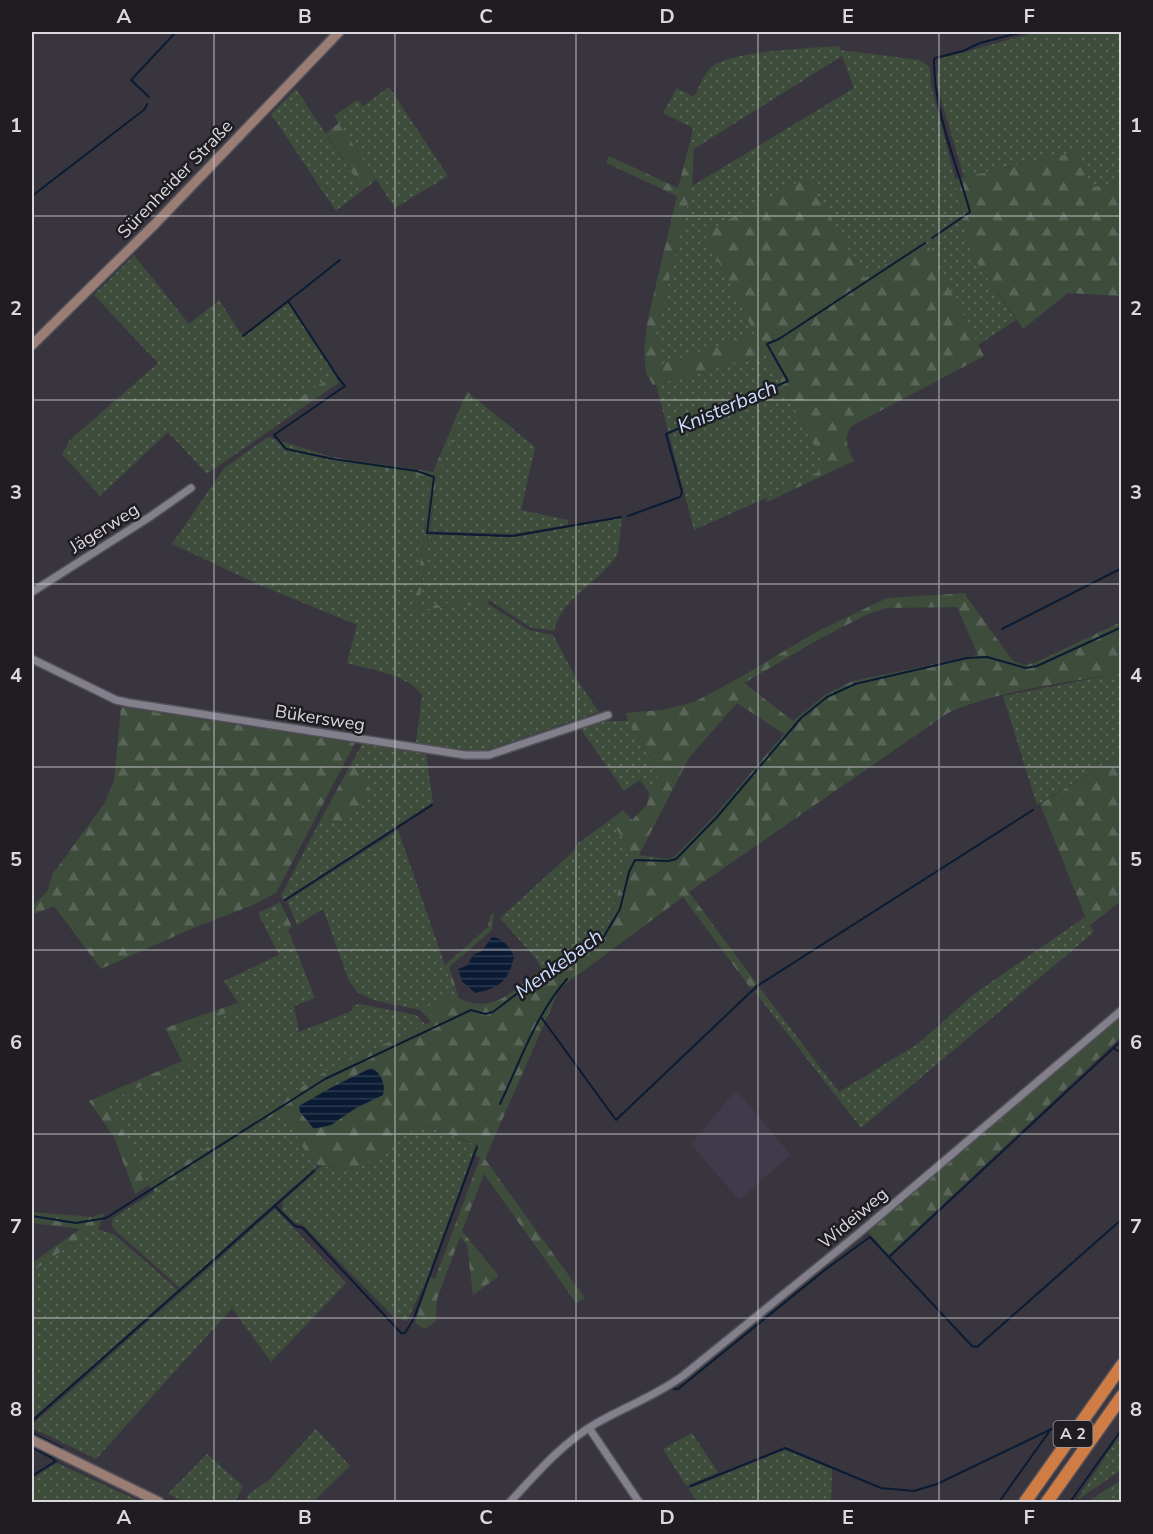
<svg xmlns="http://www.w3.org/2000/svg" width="1153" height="1534" viewBox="0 0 1153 1534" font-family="'Nunito Sans',sans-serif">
	<defs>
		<pattern id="grass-dots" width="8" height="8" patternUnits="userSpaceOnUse" patternTransform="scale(1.5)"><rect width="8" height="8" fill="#3e4c3c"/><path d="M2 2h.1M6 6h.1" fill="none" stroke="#596558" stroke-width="1.8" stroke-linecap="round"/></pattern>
		<pattern id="forest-firs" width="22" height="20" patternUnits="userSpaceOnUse" patternTransform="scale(1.5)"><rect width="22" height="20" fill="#3e4c3c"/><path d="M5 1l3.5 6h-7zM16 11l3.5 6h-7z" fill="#596558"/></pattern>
		<pattern id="water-rules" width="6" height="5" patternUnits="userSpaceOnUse" patternTransform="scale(1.5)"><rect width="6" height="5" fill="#0a1b33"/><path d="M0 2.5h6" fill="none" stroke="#2d3b50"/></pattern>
	</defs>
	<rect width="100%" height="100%" fill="#38353e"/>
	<!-- built -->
	<polygon fill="#403a4a" points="736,1090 791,1155 739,1200 691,1144"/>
	<!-- grass -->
	<g fill="url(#grass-dots)">
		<polygon points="1037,32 1121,32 1121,181 1089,188 1079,151 964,177 936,83 939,59"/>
		<path d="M 839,46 L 840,50 L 920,60 L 930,67 L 931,85 L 955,179 L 972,256 L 1016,320 L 978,345 L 924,238 L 865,278 L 755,334 L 661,365 L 656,333 L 692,186 L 854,88 L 842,56 L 694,149 L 694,143 L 690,142 L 693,128 L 663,113 L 677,88 L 694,97 C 699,87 704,73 714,65 C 734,51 812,48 839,46 Z"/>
		<polygon points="389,87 448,176 395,208 334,116 357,100 363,106"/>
		<polygon points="296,89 363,190 336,211 271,114"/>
		<polygon points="134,255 189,324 219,300 243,337 288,303 335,374 287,406 292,415 207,474 168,432 100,496 62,454 70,440 158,363 94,295"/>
		<polygon points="766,355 826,468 766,498 694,530 656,384"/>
		<polygon points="470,394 535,447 521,510 568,520 568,525 512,534 430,531 437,475"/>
		<path d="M 268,437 L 332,457 L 331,461 L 431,477 L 414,610 L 488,604 L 529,630 L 553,635 L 577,680 L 599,712 L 481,752 L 416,743 L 422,695 C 407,674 371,670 347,663 L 357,625 L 260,585 L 172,544 L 224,468 Z"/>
		<path d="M 622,518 L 618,553 L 615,558 C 598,583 561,599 554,631 L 530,627 L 489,600 L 419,606 L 429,534 L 513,537 Z"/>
		<polygon points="1121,673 1121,754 1037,805 1003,696"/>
		<polygon points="606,721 628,721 659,773 649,792 640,780 624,791 580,728"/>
		<polygon points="362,744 426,754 433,802 284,900 281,896 320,821 342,822 359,772 351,764"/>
		<polygon points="610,820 628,846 629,853 609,924 545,969 500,918 574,851 578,843"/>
		<polygon points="398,830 455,994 421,1010 377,1001 358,993 349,981 323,909 297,925 287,901"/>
		<polygon points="273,906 290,948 295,947 315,998 294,1006 299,1032 352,1011 353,1006 359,1004 416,1015 426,1025 321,1074 146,1187 123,1131 104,1103 191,1064 174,1031 241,1008 224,981 279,955 258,913"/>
		<polygon points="1085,917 1094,932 861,1128 755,992 760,988 839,1092 919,1043 974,994"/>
		<polygon points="282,1109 309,1158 318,1165 180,1288 116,1231 112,1226 113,1218"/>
		<polygon points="420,1124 476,1145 428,1276 407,1321 395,1318 303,1225 294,1222 282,1210 283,1201 322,1166 357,1170"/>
		<polygon points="275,1209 346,1283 271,1362 232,1308 96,1459 32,1428 32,1425"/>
		<polygon points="92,1229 98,1229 115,1235 178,1290 32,1419 32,1272"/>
		<polygon points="316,1429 350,1466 313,1502 245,1502 249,1494 269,1480"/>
		<polygon points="692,1433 718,1472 686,1486 663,1449"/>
		<polygon points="1121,1433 1121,1470 1079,1499 1078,1498"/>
		<polygon points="785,1450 832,1469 831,1502 698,1502 688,1489"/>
		<polygon points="207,1454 243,1486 235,1502 185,1502 168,1494"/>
		<polygon points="57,1463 141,1502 32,1502 32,1479"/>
		<polygon points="1121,1484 1121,1502 1094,1502"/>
	</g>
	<!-- forest -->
	<g fill="url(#forest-firs)" fill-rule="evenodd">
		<polygon points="339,123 376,180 363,190 326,133"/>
		<path d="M 690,142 L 694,143 L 692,186 L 656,333 L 661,364 L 755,334 L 704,233 L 807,177 L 865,278 L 924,238 L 984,356 L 852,426 C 842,439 848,448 854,461 L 767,502 L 766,498 L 826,468 L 766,355 L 653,385 L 646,373 L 644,351 L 648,318 L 677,196 L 606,163 L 609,156 L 678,188 Z"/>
		<polygon points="1080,151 1089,188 1121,181 1121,296 1068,293 1023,329 972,256 955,179"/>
		<polygon points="335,374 340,382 292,415 287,406"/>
		<polygon points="467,391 470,394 437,475 419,606 489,600 488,604 414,610 431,478 331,461 332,457 433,472"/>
		<path d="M 966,593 L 966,596 L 1013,661 L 1024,665 L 1034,663 L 1121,622 L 1121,673 C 1066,683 999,690 948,713 L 689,892 L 757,984 L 751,989 L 683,897 L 560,988 L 485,1159 L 585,1298 L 576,1303 L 484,1174 L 462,1231 L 499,1276 L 473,1295 L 467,1245 L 460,1237 L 437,1299 L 436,1321 L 425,1329 L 415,1323 L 430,1277 L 435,1279 L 480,1158 L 475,1155 L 478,1145 L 420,1124 L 357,1170 L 318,1165 L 309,1158 L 282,1110 L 155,1192 L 149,1185 L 321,1074 L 431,1022 L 421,1010 L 455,993 L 445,965 L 488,927 L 490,916 L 494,913 L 492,930 L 449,967 L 459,998 C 493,1016 516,988 542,969 L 537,961 L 539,960 L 546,969 L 609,924 L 629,853 L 628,846 L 610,820 L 623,810 L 632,820 L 647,805 L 649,792 L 659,773 L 628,721 L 626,713 L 662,710 L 694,702 L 739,678 L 818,631 L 887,598 ZM 957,607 L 978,655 L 853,681 L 826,694 L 793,721 L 744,683 L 821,638 L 868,614 L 887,608 ZM 737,703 L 784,734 L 715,815 L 674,857 L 668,859 L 639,855 L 689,758 Z"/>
		<polygon points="121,707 355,743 276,893 253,905 191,929 101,969 54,906 32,915 32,907 48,890 52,875 104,804 114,781"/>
		<polygon points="1121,754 1121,901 1089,926 1040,804"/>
		<polygon points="351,764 359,772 367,775 370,797 342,822 320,821"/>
		<polygon points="280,902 292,927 288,930 295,947 290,949 273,906"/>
		<polygon points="237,1003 241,1008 174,1031 191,1064 104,1103 123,1131 146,1187 135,1194 114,1137 89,1101 182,1061 165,1028"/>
		<polygon points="1121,1016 1121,1037 889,1255 868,1232"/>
		<polygon points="32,1212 92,1217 105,1213 98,1229 92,1229 32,1272 32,1263 80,1229 32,1223"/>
		<polygon points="1121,1480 1121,1484 1094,1502 1087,1502"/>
	</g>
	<!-- water -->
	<g fill="url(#water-rules)">
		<path d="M 492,937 C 503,938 510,947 514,957 C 508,982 499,988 475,993 L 462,981 L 458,969 L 468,965 L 473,955 L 482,951 Z"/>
		<path d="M 371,1068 C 381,1072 386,1085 383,1095 L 356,1108 L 331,1125 L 314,1129 L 300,1112 L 299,1106 L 334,1086 Z"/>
	</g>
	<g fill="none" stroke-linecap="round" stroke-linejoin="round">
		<!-- stream -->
		<g stroke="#0a1b33" stroke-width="2">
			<polyline points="149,97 131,80 176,32"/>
			<polyline points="32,196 145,109 147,104"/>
			<path d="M 932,238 L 970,212 C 956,161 934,113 934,60 L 935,58 L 963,51 L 980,43 L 1014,34 L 1033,32"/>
			<polyline points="243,336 288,301"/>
			<polyline points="338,378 345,386 274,435 286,449 333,459 417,471 434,477 427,533 513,536 621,517"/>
			<polyline points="339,379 288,301 340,260"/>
			<polyline points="628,516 680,497 682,492 666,434 788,381 767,344 779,339 925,243"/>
			<polyline points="1002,629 1122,568"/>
			<polyline points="285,900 432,805"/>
			<polyline points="541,1017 616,1120 757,986 1033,810"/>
			<polyline points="1113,1048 1122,1053"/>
			<path d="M 500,1104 C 520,1062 536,1014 567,979"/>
			<polyline points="275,1206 295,1226 303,1228 401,1333 405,1333 414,1318 477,1147"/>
			<polyline points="32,1216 76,1223 106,1218 325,1079 471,1010 485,1014 493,1012 548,970 560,967 594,941 603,938 620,909 629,872 635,860 668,861 676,859 717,817 801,718 827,697 855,684 967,658 987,657 1026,668 1037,666 1122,627"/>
			<polyline points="889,1257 1122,1040"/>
			<polyline points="674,1389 678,1389 826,1269 870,1237 972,1346 977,1347 1122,1219"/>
			<polyline points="32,1421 314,1171"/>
			<polyline points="32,1433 62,1448"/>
			<polyline points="32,1447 54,1459 54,1461"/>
			<polyline points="32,1476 56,1461"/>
			<polyline points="691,1486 785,1448 881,1488 914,1491 937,1484 1060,1425"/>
			<polyline points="999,1502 1051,1429"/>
			<polyline points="1070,1502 1122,1429"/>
		</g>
		<!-- minor casing -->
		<g stroke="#535159" stroke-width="10">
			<g id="minor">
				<polyline points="32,592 151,516 191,488"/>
				<polyline points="32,659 116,700 130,703 465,755 489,755 608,715"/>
				<polyline points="589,1428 639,1502"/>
				<path d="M 510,1502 C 536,1474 561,1444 595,1424 C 624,1407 656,1396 684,1375 L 858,1234 L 1122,1010"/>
			</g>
		</g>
		<!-- secondary casing -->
		<g stroke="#535159" stroke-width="12">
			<g id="secondary">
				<polyline points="32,345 155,224 339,32"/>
				<polyline points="32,1440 159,1502"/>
			</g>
		</g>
		<!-- motorway casing -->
		<g stroke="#535159" stroke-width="15">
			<g id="motorway">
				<polyline points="1025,1502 1122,1365"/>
				<polyline points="1047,1502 1122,1396"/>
			</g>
		</g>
		<!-- minor -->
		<use href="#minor" stroke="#837f8b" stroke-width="7"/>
		<!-- secondary -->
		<use href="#secondary" stroke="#9a7e76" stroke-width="9"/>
		<!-- motorway -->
		<use href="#motorway" stroke="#cf7d45" stroke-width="12"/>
	</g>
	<!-- grid -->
	<path fill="none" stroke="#dad8de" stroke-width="1.5" stroke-opacity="0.55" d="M 214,32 L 214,1502M 395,32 L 395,1502M 576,32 L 576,1502M 758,32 L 758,1502M 939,32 L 939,1502M 32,216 L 1122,216M 32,400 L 1122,400M 32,584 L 1122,584M 32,767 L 1122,767M 32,950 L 1122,950M 32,1134 L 1122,1134M 32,1318 L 1122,1318"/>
	<g text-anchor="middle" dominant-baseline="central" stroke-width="5" stroke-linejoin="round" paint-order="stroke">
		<!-- shield labels -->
		<rect fill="#1f1d22" stroke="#a2a0a6" stroke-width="1.5" x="1053.5" y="1421" width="39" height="26" rx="4.5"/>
		<g font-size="16" font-weight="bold" fill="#dad8de">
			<text x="1073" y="1434">A 2</text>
		</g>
		<!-- street labels -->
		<g font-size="18" fill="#dad8de" stroke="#1f1d22">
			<text transform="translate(175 179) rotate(-46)">Sürenheider Straße</text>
			<text transform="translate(104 528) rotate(-32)">Jägerweg</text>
			<text transform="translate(320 718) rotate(9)">Bükersweg</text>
			<text transform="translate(853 1218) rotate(-40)">Wideiweg</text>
		</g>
		<!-- water labels -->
		<g font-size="20" font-style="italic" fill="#cadfff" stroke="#1f1d22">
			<text transform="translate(727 407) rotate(-23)">Knisterbach</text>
			<text transform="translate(559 964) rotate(-36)">Menkebach</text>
		</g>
	</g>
	<!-- border -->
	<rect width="1153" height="1534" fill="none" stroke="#1f1d22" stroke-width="66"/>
	<rect x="33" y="33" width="1087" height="1468" fill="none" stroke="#dad8de" stroke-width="2"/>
	<g font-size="20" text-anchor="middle" font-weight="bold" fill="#dad8de">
		<text x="124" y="23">A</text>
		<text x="305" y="23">B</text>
		<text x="486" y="23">C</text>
		<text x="667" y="23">D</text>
		<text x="848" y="23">E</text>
		<text x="1029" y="23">F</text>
		<text x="16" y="132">1</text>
		<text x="1136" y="132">1</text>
		<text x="16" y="315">2</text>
		<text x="1136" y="315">2</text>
		<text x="16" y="499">3</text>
		<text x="1136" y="499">3</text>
		<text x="16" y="682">4</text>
		<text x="1136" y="682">4</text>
		<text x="16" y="866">5</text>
		<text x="1136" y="866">5</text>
		<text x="16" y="1049">6</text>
		<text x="1136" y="1049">6</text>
		<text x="16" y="1233">7</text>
		<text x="1136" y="1233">7</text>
		<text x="16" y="1416">8</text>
		<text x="1136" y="1416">8</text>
		<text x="124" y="1524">A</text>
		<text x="305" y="1524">B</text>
		<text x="486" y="1524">C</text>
		<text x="667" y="1524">D</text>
		<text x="848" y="1524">E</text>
		<text x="1029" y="1524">F</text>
	</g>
</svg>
